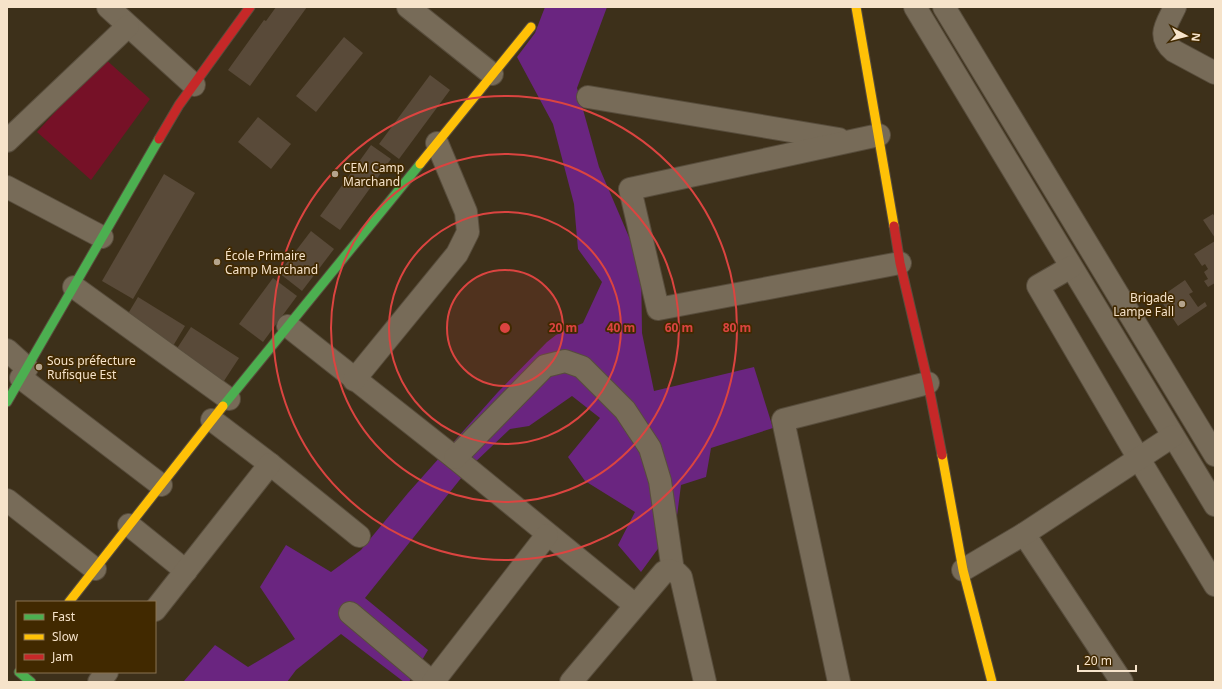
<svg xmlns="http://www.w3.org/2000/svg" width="1222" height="689" viewBox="0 0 1222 689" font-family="'Noto Sans',sans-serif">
	<rect width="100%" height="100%" fill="#3d301a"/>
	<!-- green -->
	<polygon fill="#761127" points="104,58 150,99 91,180 37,132"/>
	<!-- water -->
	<polygon fill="#6a2580" points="545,7 607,7 577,88 599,167 641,265 642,333 654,391 754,367 773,428 711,448 706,477 681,485 676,524 641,572 618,545 635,512 585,481 568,457 600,418 572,396 529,426 510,429 470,467 365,598 428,650 409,682 404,682 341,634 296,670 287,682 186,682 184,681 215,645 248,667 295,639 260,587 286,545 331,572 361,550 408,493 498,392 547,342 556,335 583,323 602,282 578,249 574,204 553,124 517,57 535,33"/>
	<!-- building -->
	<g fill="#594a39">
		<polygon points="276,7 307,7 250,86 228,70 264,20 266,21"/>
		<polygon points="344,37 363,53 316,112 296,96"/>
		<polygon points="430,75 450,90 399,159 379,144"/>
		<polygon points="258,117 291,144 271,169 238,142"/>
		<polygon points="371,145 391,159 340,230 320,216"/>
		<polygon points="164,174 195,193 133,299 102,281"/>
		<polygon points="1213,214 1215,217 1215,238 1203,220"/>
		<polygon points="311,231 334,249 302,291 279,273"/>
		<polygon points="1215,241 1215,283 1208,287 1204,281 1208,279 1204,272 1208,269 1205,264 1202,266 1194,254"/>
		<polygon points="273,278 297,296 263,342 239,324"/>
		<polygon points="1185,280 1193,292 1189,294 1198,307 1205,302 1207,306 1178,326 1159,298"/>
		<polygon points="138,297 185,326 170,351 123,322"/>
		<polygon points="191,327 239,358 222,384 174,353"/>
	</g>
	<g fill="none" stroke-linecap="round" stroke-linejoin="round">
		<!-- street casing -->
		<g stroke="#584d3c" stroke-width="24">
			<g id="street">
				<polyline points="108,7 194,85"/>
				<polyline points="408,7 492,74"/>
				<polyline points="915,7 1215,505"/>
				<polyline points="944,7 1215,455"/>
				<path d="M 1175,7 C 1167,24 1156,36 1174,51 L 1215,73"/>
				<polyline points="588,97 839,139"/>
				<polyline points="879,135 630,189 658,309 900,263"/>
				<polyline points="7,141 128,26"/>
				<polyline points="7,187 102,237"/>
				<polyline points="1071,267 1038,286 1139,459 1215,585"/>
				<polyline points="74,287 229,399"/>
				<polyline points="288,326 455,458 635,605"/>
				<polyline points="7,350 27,368"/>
				<polyline points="21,378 161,485"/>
				<polyline points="354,380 457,254 468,232 466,212 437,143"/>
				<polyline points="212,420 270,464 359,536"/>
				<polyline points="455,458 545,366 565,361 582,367 625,410 650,448 660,481 673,571"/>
				<polyline points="7,500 95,569"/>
				<polyline points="129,525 186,571"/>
				<polyline points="1024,534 1122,682"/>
				<polyline points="963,570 1024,534 1173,436"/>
				<polyline points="155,610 270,464"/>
				<polyline points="350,613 432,682"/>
				<polyline points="99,682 107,672"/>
				<polyline points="433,682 547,535"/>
				<polyline points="571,682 664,572 668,570 677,573 681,577 705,682"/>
				<polyline points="839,682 783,420 928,383"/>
			</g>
		</g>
		<!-- fast casing -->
		<g stroke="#584d3c" stroke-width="11">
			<g id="fast">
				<polyline points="7,402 159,139"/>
				<polyline points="223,406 420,164"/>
				<polyline points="19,672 31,682"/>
			</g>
		</g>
		<!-- slow casing -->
		<g stroke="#584d3c" stroke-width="11">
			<g id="slow">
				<polyline points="856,7 894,226"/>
				<polyline points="420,164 531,27"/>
				<polyline points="942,455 963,570 992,682"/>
				<polyline points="69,602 223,406"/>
			</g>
		</g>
		<!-- jam casing -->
		<g stroke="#584d3c" stroke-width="11">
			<g id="jam">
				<polyline points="159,139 179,105 250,7"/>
				<polyline points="894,226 900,263 928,383 942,455"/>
			</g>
		</g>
		<!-- street -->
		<use href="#street" stroke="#776b58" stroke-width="22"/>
		<!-- fast -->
		<use href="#fast" stroke="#4caf50" stroke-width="9"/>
		<!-- slow -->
		<use href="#slow" stroke="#ffc107" stroke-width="9"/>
		<!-- jam -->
		<use href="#jam" stroke="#c62828" stroke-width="9"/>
	</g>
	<!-- distance rings -->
	<circle cx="505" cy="328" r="58" fill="#db4440" fill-opacity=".12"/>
	<g fill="none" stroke="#db4440" stroke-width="2">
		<circle cx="505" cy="328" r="58"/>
		<circle cx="505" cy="328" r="116"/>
		<circle cx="505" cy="328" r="174"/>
		<circle cx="505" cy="328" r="232"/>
	</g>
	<!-- markers -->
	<g fill="#b5a48c" stroke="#412900" stroke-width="1.5">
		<circle cx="335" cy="174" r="4"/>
		<circle cx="217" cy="262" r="4"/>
		<circle cx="1182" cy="304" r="4"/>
		<circle cx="39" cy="367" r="4"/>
	</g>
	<g text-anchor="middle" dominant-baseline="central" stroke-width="3.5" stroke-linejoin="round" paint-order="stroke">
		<!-- poi labels -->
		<g font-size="12" fill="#f6e3ca" stroke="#412900" text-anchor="start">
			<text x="343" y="167">CEM Camp<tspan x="343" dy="14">Marchand</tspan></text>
			<text x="225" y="255">École Primaire<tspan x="225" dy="14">Camp Marchand</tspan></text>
			<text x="1174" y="297" text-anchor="end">Brigade<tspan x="1174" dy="14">Lampe Fall</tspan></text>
			<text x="47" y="360">Sous préfecture<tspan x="47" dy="14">Rufisque Est</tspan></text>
		</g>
	</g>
	<circle cx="505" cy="328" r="6" fill="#db4440" stroke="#412900" stroke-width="2"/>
	<g font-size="12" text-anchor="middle" font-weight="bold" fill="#db4440" stroke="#412900" stroke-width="3.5" stroke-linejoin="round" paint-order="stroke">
		<text x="563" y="332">20 m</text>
		<text x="621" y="332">40 m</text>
		<text x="679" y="332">60 m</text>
		<text x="737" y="332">80 m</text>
	</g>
	<!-- border -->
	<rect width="1222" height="689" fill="none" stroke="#f6e3ca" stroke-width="16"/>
	<!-- legend -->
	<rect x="16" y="601" width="140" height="72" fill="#412900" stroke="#897351"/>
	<rect x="24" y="614" width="20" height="6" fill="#4caf50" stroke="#897351"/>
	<text x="52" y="621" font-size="12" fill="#f6e3ca">Fast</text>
	<rect x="24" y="634" width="20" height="6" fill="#ffc107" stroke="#897351"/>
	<text x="52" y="641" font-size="12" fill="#f6e3ca">Slow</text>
	<rect x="24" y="654" width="20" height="6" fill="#c62828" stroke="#897351"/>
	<text x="52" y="661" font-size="12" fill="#f6e3ca">Jam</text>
	<!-- north arrow -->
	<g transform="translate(1186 36) rotate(97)" stroke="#412900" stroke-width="3" paint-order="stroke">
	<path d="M0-3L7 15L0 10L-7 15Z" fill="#f6e3ca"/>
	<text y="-6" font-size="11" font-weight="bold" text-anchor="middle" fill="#f6e3ca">N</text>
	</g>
	<!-- scale -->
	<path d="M1078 665v6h58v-6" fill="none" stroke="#f6e3ca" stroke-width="2"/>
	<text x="1084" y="665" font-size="12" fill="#f6e3ca" stroke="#412900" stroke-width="3" paint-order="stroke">20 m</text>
</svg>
